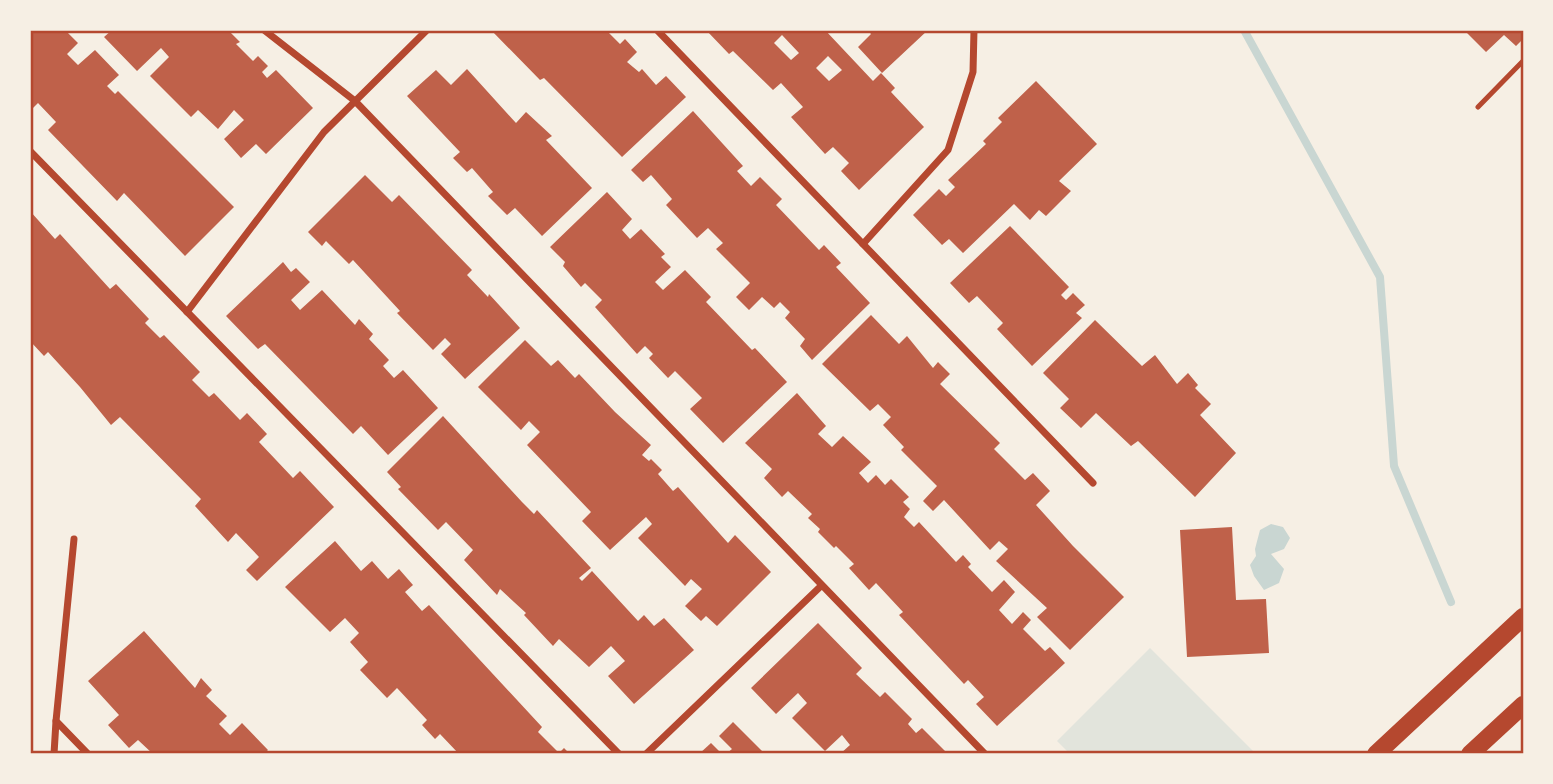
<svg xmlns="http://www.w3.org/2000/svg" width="1553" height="784" viewBox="0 0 1553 784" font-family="Signika,sans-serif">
	<rect width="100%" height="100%" fill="#f6efe4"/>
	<!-- green -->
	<polygon fill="#e2e4dc" points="1150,648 1254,752 1252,754 1070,754 1057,741"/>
	<!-- water -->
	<polygon fill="#c9d6d2" points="1271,524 1283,527 1290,538 1284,549 1271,554 1284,569 1279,583 1264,590 1254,576 1250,565 1256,556 1255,549 1260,530"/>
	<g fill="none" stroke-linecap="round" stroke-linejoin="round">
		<!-- stream -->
		<polyline stroke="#c9d6d2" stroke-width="8" points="1244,30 1380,277 1394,466 1451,602"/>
	</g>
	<!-- building -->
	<g fill="#bf614a" fill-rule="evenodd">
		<polygon points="30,30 65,30 78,43 67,54 78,65 95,50 119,75 107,86 115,94 118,91 234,207 185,256 124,193 117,201 48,130 56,122 38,103 30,111"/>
		<polygon points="112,30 228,30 240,42 236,44 253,61 258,56 268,66 262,72 267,78 276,70 313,108 266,154 256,144 241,158 224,139 244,120 234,110 218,129 198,110 191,117 150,76 169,57 161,48 137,71 104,37"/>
		<polygon points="491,30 606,30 620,44 625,39 637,52 627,62 639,72 642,69 656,85 666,76 686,97 622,157 544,78 540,80"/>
		<path d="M 706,30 L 825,30 L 873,81 L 881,73 L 895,88 L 891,92 L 924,127 L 859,190 L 841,171 L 849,163 L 833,147 L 825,154 L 791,117 L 803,107 L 781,83 L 773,90 L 733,51 L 729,54 ZM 782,35 L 799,53 L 791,60 L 774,43 ZM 828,56 L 842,70 L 829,81 L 816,68 Z"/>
		<polygon points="868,30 928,30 882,73 858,47 871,34"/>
		<polygon points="1464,30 1523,30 1523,39 1516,46 1504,35 1486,52"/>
		<polygon points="467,69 516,123 526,112 552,136 546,140 592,188 542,236 515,208 507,215 488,196 493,192 472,168 467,172 453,158 460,152 407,96 436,70 451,85"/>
		<polygon points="1036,81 1097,144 1059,181 1071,191 1046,216 1039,210 1030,220 1014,204 963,253 949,239 942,245 913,215 939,189 946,196 955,187 948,180 986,144 983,141 1002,122 998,118"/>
		<polygon points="693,111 743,166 737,171 751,186 760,177 782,199 776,205 819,250 824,245 841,263 836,267 870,303 812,360 800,346 805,339 785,318 790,312 780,302 774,308 762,297 749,310 736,297 750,283 716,249 723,243 708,228 697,238 666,205 672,199 651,175 643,182 631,170"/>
		<polygon points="365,175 392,202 399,195 472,270 467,275 488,297 489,294 520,328 465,379 441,354 451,344 445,338 433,350 397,313 400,311 353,260 349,264 326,241 322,246 308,232"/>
		<polygon points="607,192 632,219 622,230 630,239 641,229 665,254 661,257 671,267 655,282 663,290 685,270 711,297 706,302 752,350 755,348 787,382 723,443 690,409 702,398 675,371 668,378 649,358 653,354 645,346 637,354 595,307 602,300 585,283 581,287 563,266 565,262 550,247"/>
		<polygon points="30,211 55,239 60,234 110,289 116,284 149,319 145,323 160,338 164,335 200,372 192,380 209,397 214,393 240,420 247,413 267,434 259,442 293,478 300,471 334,507 257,581 246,570 259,557 236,533 228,542 195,506 201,499 120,417 111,425 80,387 48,352 44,356 30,341"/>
		<polygon points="1010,226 1069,287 1061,295 1066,300 1073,293 1085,305 1076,313 1082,318 1032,366 997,329 1003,323 977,296 969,303 950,283"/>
		<polygon points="283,262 291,272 296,268 310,282 291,300 300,310 322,290 355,325 359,319 373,334 369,339 389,360 383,366 394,378 403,370 438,408 388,455 361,426 353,434 265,344 258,349 226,316"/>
		<polygon points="871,315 899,344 907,336 933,368 938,362 950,374 940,384 1000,443 994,449 1025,480 1033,473 1050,491 1036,505 1073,546 1124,597 1070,650 1037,617 1047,608 996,561 1008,549 999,541 990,550 944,500 933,511 923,501 937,486 901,450 904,447 883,425 891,417 878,404 870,411 822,364"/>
		<polygon points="1095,320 1142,366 1155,355 1177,384 1188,373 1198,385 1195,388 1211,404 1200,415 1236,453 1195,497 1138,441 1131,446 1096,413 1081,428 1060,408 1069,399 1043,373"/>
		<polygon points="525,340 551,366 558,360 575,378 579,374 615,412 651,445 642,455 649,461 651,459 662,470 658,474 673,491 678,487 728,543 735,535 771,572 717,626 706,616 701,621 685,606 702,589 691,579 685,586 638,538 652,524 646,517 610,550 582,521 591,512 527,445 540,432 529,421 521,430 478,387"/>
		<polygon points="797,393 826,426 818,434 832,447 843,436 871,462 859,473 868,483 876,475 885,485 891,479 909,497 903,502 910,509 904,517 914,527 919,522 956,562 963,555 971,564 968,567 992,592 1004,580 1015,592 999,610 1012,624 1023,612 1031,620 1023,629 1045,651 1050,647 1065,663 997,726 976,704 984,697 968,680 964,684 899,615 903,612 876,583 869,590 849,568 854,564 836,546 834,548 818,532 820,529 808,518 812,514 788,491 782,497 764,478 772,469 745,443"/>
		<polygon points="443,416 522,502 534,514 537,510 591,568 579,578 582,581 592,571 638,621 644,615 654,626 664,618 694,650 634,704 608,676 625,661 611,646 589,667 559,639 553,646 524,615 526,613 500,589 497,595 464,560 473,550 446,522 438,530 398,489 401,487 387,472"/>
		<polygon points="1232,527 1236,600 1266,599 1269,653 1187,657 1180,530"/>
		<polygon points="335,541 361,571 372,561 388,579 399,569 413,585 405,592 422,611 429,605 542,727 538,732 559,753 564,748 570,754 459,754 440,734 435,739 422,725 427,720 397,688 387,698 360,670 368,662 350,642 359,633 345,618 330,632 285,587"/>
		<polygon points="818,623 862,668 856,674 880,697 885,692 912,719 908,724 916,733 922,728 948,754 840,754 850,745 842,735 825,751 792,718 807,703 798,693 776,714 751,688"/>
		<polygon points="144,631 195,688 201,678 212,690 206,696 227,716 219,724 230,735 242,723 268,750 264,754 153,754 138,740 129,748 108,725 119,715 88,681"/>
		<polygon points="733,722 765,754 726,754 732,749 719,736"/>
		<polygon points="711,743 722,754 699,754"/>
	</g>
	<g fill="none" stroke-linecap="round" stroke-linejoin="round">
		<!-- service -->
		<polyline stroke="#b5482f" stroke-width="5" points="1478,107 1523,61"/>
		<!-- minor -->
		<g stroke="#b5482f" stroke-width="7">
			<polyline points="264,30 355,101 985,754"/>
			<polyline points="657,30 1093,483"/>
			<polyline points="30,151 619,754"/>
			<polyline points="863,244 948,150 973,72 974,30"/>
			<polyline points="187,312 324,132 427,30"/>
			<polyline points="74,539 56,721 88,754"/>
			<polyline points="54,754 56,721"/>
			<polyline points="646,754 821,586"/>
		</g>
		<!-- primary -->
		<g stroke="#b5482f" stroke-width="18">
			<polyline points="1376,754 1523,617"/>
			<polyline points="1470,754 1523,705"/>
		</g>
	</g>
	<!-- border -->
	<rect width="1553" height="784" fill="none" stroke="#f6efe4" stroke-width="63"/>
	<rect x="32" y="32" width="1490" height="720" fill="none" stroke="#b5482f" stroke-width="2.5"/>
</svg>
